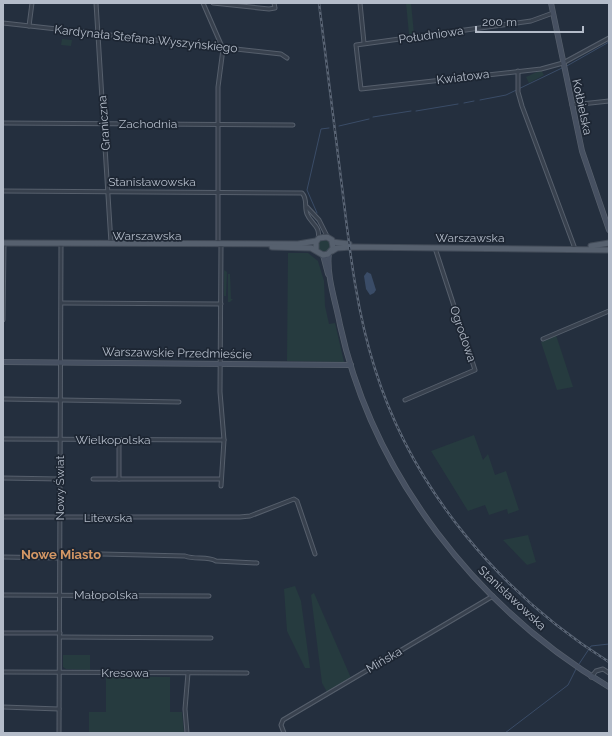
<svg xmlns="http://www.w3.org/2000/svg" width="612" height="736" viewBox="0 0 612 736" font-family="Raleway,sans-serif">
	<rect width="100%" height="100%" fill="#242f3e"/>
	<!-- green -->
	<g fill="#263b3f">
		<polygon points="406,3 411,3 414,34 409,34"/>
		<polygon points="62,39 72,40 71,46 61,45"/>
		<polygon points="541,70 544,75 529,83 526,77"/>
		<circle cx="324" cy="246" r="7"/>
		<polygon points="288,253 308,253 318,261 324,281 325,306 329,324 335,323 344,362 287,361"/>
		<polygon points="224,270 227,272 226,296 224,296"/>
		<polygon points="228,274 230,274 231,299 233,299 230,302 228,302"/>
		<polygon points="556,335 573,387 557,390 541,342"/>
		<polygon points="474,435 483,460 488,454 495,475 506,471 519,510 508,514 507,509 489,515 485,505 468,511 431,451"/>
		<polygon points="528,535 536,562 527,565 503,540"/>
		<polygon points="295,586 301,601 310,668 305,668 287,631 284,589"/>
		<polygon points="314,593 351,678 327,692 322,683 311,595"/>
		<polygon points="63,655 90,655 90,670 66,669 63,667"/>
		<polygon points="106,676 170,677 170,712 182,712 184,733 63,733 89,733 89,712 106,712"/>
	</g>
	<!-- water -->
	<polygon fill="#3a4c67" points="367,272 371,274 376,290 374,293 370,295 366,289 364,276"/>
	<g fill="none" stroke-linecap="round" stroke-linejoin="round">
		<!-- stream -->
		<g stroke="#3a4c67" stroke-width="1">
			<polyline points="565,67 609,42"/>
			<polyline points="480,100 506,95 562,68"/>
			<polyline points="464,103 474,101"/>
			<polyline points="416,111 458,104"/>
			<polyline points="373,117 411,111"/>
			<polyline points="339,126 369,119"/>
			<polyline points="317,213 307,190 321,129 329,128"/>
			<polyline points="579,664 591,646 609,644"/>
			<polyline points="505,733 568,685 576,669"/>
		</g>
		<!-- street casing -->
		<g stroke="#565f6c" stroke-width="5">
			<g id="street">
				<polyline points="96,3 111,243"/>
				<polyline points="203,3 223,49 218,87 218,243"/>
				<polyline points="213,3 269,9 275,8 274,3"/>
				<polyline points="360,3 364,43"/>
				<polyline points="553,13 531,21 356,45 361,89 541,69 563,63 609,38"/>
				<polyline points="3,23 281,54 287,58"/>
				<polyline points="29,26 32,3"/>
				<polyline points="518,71 518,92 522,106 574,246"/>
				<polyline points="572,105 609,101"/>
				<polyline points="3,123 293,125"/>
				<path d="M 3,191 L 302,193 C 308,199 304,207 307,214 C 311,224 321,226 318,239"/>
				<polyline points="307,207 319,220 327,236"/>
				<polyline points="62,303 221,304"/>
				<polyline points="3,320 4,243"/>
				<polyline points="543,339 609,311"/>
				<polyline points="3,399 179,402"/>
				<polyline points="405,400 475,370 435,248"/>
				<polyline points="3,439 224,440"/>
				<polyline points="119,440 119,479 221,479"/>
				<polyline points="3,478 60,479"/>
				<polyline points="93,479 119,479"/>
				<polyline points="221,486 224,440 220,392 221,246"/>
				<polyline points="3,517 240,517 250,516 294,499 297,501 315,554"/>
				<path d="M 60,553 L 185,556 C 195,560 207,556 216,561 L 257,563"/>
				<polyline points="3,557 60,558"/>
				<polyline points="3,595 209,596"/>
				<polyline points="3,633 60,633"/>
				<polyline points="60,637 211,638"/>
				<polyline points="3,672 247,673"/>
				<polyline points="591,677 596,671 603,669 609,673"/>
				<polyline points="3,707 59,709"/>
				<polyline points="59,733 61,244"/>
				<polyline points="187,733 185,709 188,673"/>
				<polyline points="284,733 281,725 283,720 493,596"/>
			</g>
		</g>
		<!-- secondary casing -->
		<g stroke="#565f6c" stroke-width="6">
			<g id="secondary">
				<polyline points="551,3 582,151 609,230"/>
				<path d="M 329,253 C 326,275 336,303 340,325 C 373,476 477,608 609,687"/>
				<polyline points="323,255 328,274"/>
				<polyline points="3,362 351,365"/>
			</g>
		</g>
		<!-- primary casing -->
		<g stroke="#414a57" stroke-width="7">
			<g id="primary">
				<polyline points="332,242 349,244"/>
				<polyline points="3,243 298,244 316,241"/>
				<polyline points="591,246 609,243"/>
				<polyline points="272,247 311,248 323,255 328,254 333,248 332,240 327,237 319,238 316,242 316,250"/>
				<polyline points="332,251 337,248 351,247 609,250"/>
			</g>
		</g>
		<!-- street -->
		<use href="#street" stroke="#38414e" stroke-width="3"/>
		<!-- secondary -->
		<use href="#secondary" stroke="#465061" stroke-width="4.5"/>
		<!-- primary -->
		<use href="#primary" stroke="#56606e" stroke-width="5"/>
		<!-- rail casing -->
		<g stroke="#5a6575" stroke-width="2.5">
			<path id="rail" d="M 319,3 C 327,67 335,131 343,195 C 350,253 357,313 375,369 C 413,491 502,595 609,662"/>
		</g>
		<!-- rail -->
		<use href="#rail" stroke="#1d2633" stroke-width="1" stroke-dasharray="3" stroke-linecap="butt"/>
	</g>
	<g text-anchor="middle" dominant-baseline="central" stroke-width="3.5" stroke-linejoin="round" paint-order="stroke">
		<!-- street labels -->
		<g font-size="12" fill="#b4bcc9" stroke="#1d2633">
			<text transform="translate(431 35) rotate(-8)">Południowa</text>
			<text transform="translate(146 39) rotate(6)">Kardynała Stefana Wyszyńskiego</text>
			<text transform="translate(463 77) rotate(-7)">Kwiatowa</text>
			<text transform="translate(582 107) rotate(78)">Kołbielska</text>
			<text transform="translate(104 123) rotate(-94)">Graniczna</text>
			<text x="148" y="124">Zachodnia</text>
			<text x="152" y="182">Stanisławowska</text>
			<text x="147" y="236">Warszawska</text>
			<text x="470" y="238">Warszawska</text>
			<text transform="translate(463 334) rotate(71)">Ogrodowa</text>
			<text transform="translate(177 353) rotate(1)">Warszawskie Przedmieście</text>
			<text x="113" y="440">Wielkopolska</text>
			<text transform="translate(60 488) rotate(-90)">Nowy Świat</text>
			<text x="108" y="518">Litewska</text>
			<text x="106" y="595">Małopolska</text>
			<text transform="translate(512 598) rotate(43)">Stanisławowska</text>
			<text transform="translate(384 660) rotate(-30)">Mińska</text>
			<text x="125" y="673">Kresowa</text>
		</g>
		<!-- neighbourhood labels -->
		<g font-size="13" font-weight="bold" fill="#d49765" stroke="#1d2633">
			<text x="61" y="554">Nowe Miasto</text>
		</g>
	</g>
	<!-- border -->
	<rect width="612" height="736" fill="none" stroke="#b4bcc9" stroke-width="8"/>
	<!-- scale -->
	<path d="M476 26v6h107v-6" fill="none" stroke="#b4bcc9" stroke-width="2"/>
	<text x="482" y="26" font-size="12" fill="#b4bcc9" stroke="#1d2633" stroke-width="3" paint-order="stroke">200 m</text>
</svg>
